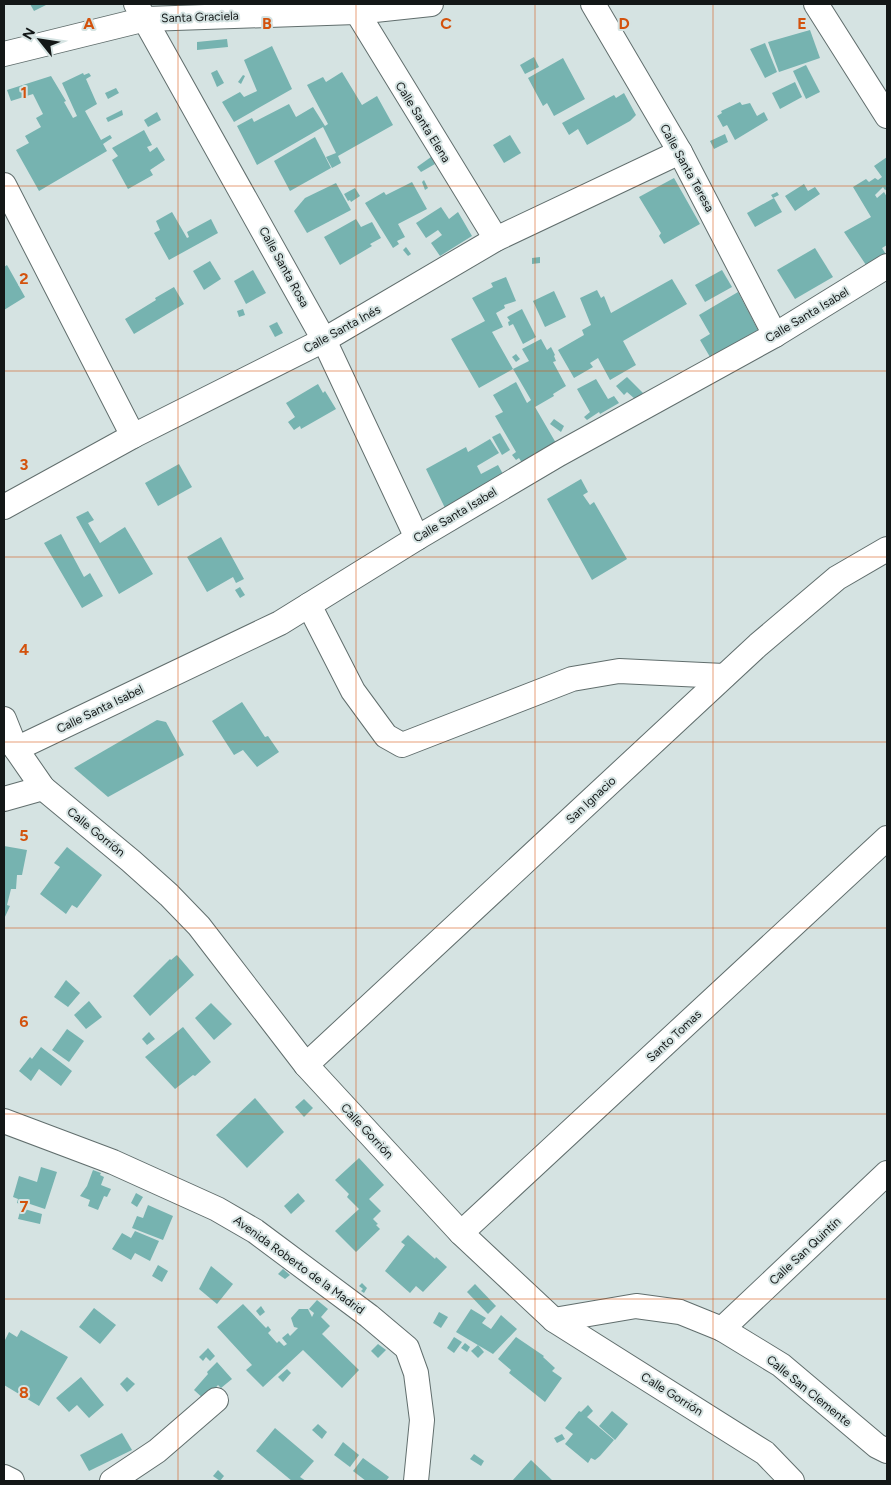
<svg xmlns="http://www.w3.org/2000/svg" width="891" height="1485" viewBox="0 0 891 1485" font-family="Figtree,sans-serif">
	<rect width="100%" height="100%" fill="#d5e3e2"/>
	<!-- building -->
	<g fill="#76b3b0">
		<polygon points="30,4 48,4 34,11"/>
		<polygon points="810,30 820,58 779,72 768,42"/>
		<polygon points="227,39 228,47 197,50 197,42"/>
		<polygon points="765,43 777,72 765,78 750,49"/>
		<polygon points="272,46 292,89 234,122 222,102 240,92 244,97 257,91 244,60"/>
		<polygon points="534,57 539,67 525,74 520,65"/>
		<polygon points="563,58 585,99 554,116 547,103 543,106 528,78"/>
		<polygon points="806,65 820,92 806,99 793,71"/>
		<polygon points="217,70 224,83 217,87 211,73"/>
		<polygon points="342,72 362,105 377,96 393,125 338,156 341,163 332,168 326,157 336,153 323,127 257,165 237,126 252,118 254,122 289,104 296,117 313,107 325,126 328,124 307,85 323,77 326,82"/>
		<polygon points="83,73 84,75 89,73 91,76 86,79 97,104 85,111 101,140 110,135 112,138 103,144 107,151 39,191 16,150 29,143 25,136 41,127 36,118 43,114 33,94 11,101 7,90 51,76 66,101 64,102 73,118 77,116 62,83"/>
		<polygon points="243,75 245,76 241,84 238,82"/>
		<polygon points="795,82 802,97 780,109 772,93"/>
		<polygon points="116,88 119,93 108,99 105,93"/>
		<polygon points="624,93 636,115 630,121 587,145 578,129 569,135 562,123 614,95 616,98"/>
		<polygon points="740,102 742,105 750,103 757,116 764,112 768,120 735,140 727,125 723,127 717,116 722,113 721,111"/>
		<polygon points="122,110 123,115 108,122 106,118"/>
		<polygon points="157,112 161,120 148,127 144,120"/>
		<polygon points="144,130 152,145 147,147 150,152 157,147 165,160 150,170 153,175 128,189 112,160 118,156 112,148"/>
		<polygon points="725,134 728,142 714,149 710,141"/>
		<polygon points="510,135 521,153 504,163 493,145"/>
		<polygon points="315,137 331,168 290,191 274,161"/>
		<polygon points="431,157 435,164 421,172 417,167"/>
		<polygon points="887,157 887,189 885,190 883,187 875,195 877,198 884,192 887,197 887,245 882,248 887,256 868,268 844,232 871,217 853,187 866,179 869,182 875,178 878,180 882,177 874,166"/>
		<polygon points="674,178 700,224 664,244 659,236 661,233 639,197"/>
		<polygon points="424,180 428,188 425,190 422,182"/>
		<polygon points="412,182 427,209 398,224 405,237 397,241 399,244 393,248 365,203 384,192 386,195"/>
		<polygon points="336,183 351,210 307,233 294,211 305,198"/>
		<polygon points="804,184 808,191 815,187 820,194 795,211 785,196"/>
		<polygon points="355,188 360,196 351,202 350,200 348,201 344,194"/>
		<polygon points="777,192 779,195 773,198 771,195"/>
		<polygon points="774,198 782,212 755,227 747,213"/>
		<polygon points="441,207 449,219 458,212 472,236 440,256 431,243 442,235 438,230 426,238 416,223"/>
		<polygon points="172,212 187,238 189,237 187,232 211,219 218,233 169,260 154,233 160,230 156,221"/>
		<polygon points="356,219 361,227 372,222 381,238 370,244 372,246 340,265 324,237"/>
		<polygon points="406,247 411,254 408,256 403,250"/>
		<polygon points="815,248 833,277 795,299 777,270"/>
		<polygon points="540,257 540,263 532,264 532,258"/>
		<polygon points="210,261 221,279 204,290 193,271"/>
		<polygon points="7,265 25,297 4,310 4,267"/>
		<polygon points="253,270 266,293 246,304 234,281"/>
		<polygon points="722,270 732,287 705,302 695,285"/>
		<polygon points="506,277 516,301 504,305 505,308 496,313 503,327 492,332 513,369 479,388 451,339 485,321 472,298 493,287 491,283"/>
		<polygon points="672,279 687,304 623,341 636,365 610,380 598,358 590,363 593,367 574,378 558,350 584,335 582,330 591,325 580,298 597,290 601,298 604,296 611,313"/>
		<polygon points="174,287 184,304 134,334 125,319 156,300 155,298"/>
		<polygon points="554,291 566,317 545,327 533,301"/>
		<polygon points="738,292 758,330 710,357 700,340 710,334 699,315"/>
		<polygon points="243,309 245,315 239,317 237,311"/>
		<polygon points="522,309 536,337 523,344 513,324 509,326 508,322 510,321 507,317"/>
		<polygon points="277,322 283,333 275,337 269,326"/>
		<polygon points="541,339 547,350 551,347 555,355 554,356 556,361 553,362 566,386 553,394 554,396 535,407 556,443 522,463 519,458 516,460 512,455 516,452 495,416 503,412 493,395 516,382 527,403 531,400 513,369 529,361 522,349"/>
		<polygon points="516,354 520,359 516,362 512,357"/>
		<polygon points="627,377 643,393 635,399 627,392 624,395 616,386"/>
		<polygon points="596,379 608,399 614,396 619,403 600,414 599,412 587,420 584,417 590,412 577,389"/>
		<polygon points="318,384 323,393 325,391 336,409 301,429 300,426 294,430 288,422 295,417 286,403"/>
		<polygon points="554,419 564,426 561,432 550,424"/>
		<polygon points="500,433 510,450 502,455 492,437"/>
		<polygon points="490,439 499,453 477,466 481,474 498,465 503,474 445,508 426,469 466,447 468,452"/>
		<polygon points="179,464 192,487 158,506 145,483"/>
		<polygon points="581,479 588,492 583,495 590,505 594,502 627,559 592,580 547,499"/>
		<polygon points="88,511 94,520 88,523 100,543 125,527 153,574 119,594 76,517"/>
		<polygon points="61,534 84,577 90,573 103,596 82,608 44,543"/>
		<polygon points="221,537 244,579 236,583 233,577 207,592 187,557"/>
		<polygon points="240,587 245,595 240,598 235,590"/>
		<polygon points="242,702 265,737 268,736 279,752 257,767 243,750 234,755 212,721"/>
		<polygon points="157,720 166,722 184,755 108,797 74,768"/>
		<polygon points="4,846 27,850 22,875 17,875 16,889 11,889 7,905 10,906 4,919"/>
		<polygon points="67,847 102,875 77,908 72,905 66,914 40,894 60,867 54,863"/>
		<polygon points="177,955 194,975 150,1016 133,996 170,959 171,960"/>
		<polygon points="66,980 80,993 68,1007 54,997"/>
		<polygon points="89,1001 102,1017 86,1029 74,1015"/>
		<polygon points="211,1003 232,1024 214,1040 195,1018"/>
		<polygon points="183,1027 211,1062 195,1076 193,1075 175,1089 145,1057"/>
		<polygon points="67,1029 84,1041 69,1062 52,1050"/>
		<polygon points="149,1032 155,1039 147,1045 142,1039"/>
		<polygon points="41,1047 72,1071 61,1086 39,1069 31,1081 19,1071 30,1057 32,1059"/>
		<polygon points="255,1098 284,1132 247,1168 216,1135"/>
		<polygon points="304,1099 313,1108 304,1117 295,1107"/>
		<polygon points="359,1158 384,1185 369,1199 381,1211 373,1219 378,1224 376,1225 380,1229 356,1252 335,1231 359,1209 347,1197 349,1194 335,1180"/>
		<polygon points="41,1167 57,1172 45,1209 27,1203 26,1206 17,1203 18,1199 13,1197 19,1176 37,1182"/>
		<polygon points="93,1170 101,1173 100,1175 104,1177 101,1185 111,1189 107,1197 104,1196 98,1210 88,1206 90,1200 80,1196 87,1186"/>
		<polygon points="136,1193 143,1197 137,1207 131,1203"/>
		<polygon points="298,1193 305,1201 291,1214 284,1206"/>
		<polygon points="148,1205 173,1216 163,1240 132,1228 137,1216 143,1218"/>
		<polygon points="21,1208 42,1214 40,1224 18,1219"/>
		<polygon points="135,1231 159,1241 150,1261 135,1253 131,1260 112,1249 122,1233 131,1238"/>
		<polygon points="408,1235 435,1259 436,1257 447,1267 423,1292 416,1286 410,1293 385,1271 405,1245 401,1242"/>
		<polygon points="158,1265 168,1271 162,1282 152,1276"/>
		<polygon points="211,1266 233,1284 217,1304 199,1289"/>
		<polygon points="283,1269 290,1275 285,1279 278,1274"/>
		<polygon points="362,1283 367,1288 364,1293 361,1291 363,1289 359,1286"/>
		<polygon points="475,1284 496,1306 488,1314 467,1292"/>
		<polygon points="317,1300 328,1309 321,1317 330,1326 322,1334 359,1370 342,1388 303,1350 263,1387 246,1370 252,1365 217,1327 243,1304 266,1328 268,1326 271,1330 268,1333 277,1343 279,1341 284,1346 287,1344 282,1338 288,1333 290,1336 298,1328 294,1327 291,1318 299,1309 308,1309 312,1317 314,1313 309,1309"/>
		<polygon points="261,1306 265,1312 260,1316 256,1311"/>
		<polygon points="94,1308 116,1325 100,1344 79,1327"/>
		<polygon points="471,1309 486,1318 482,1323 491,1329 501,1315 517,1329 493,1354 456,1332"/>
		<polygon points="439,1312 448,1317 441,1328 433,1323"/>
		<polygon points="21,1330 68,1357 39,1406 4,1385 4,1342 9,1332 17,1337"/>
		<polygon points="454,1337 462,1342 454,1353 447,1348"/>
		<polygon points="516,1337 544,1356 543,1357 555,1368 552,1371 562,1378 545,1402 509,1373 511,1370 498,1359"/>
		<polygon points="465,1343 470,1347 467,1352 461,1348"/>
		<polygon points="378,1344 386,1350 378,1358 371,1351"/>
		<polygon points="478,1345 484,1352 478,1358 471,1351"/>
		<polygon points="208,1348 215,1356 210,1361 206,1357 203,1361 199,1357"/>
		<polygon points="217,1362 232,1379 221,1388 218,1385 205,1400 194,1390 208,1374 207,1372"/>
		<polygon points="287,1369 291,1373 283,1382 278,1377"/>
		<polygon points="81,1377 104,1405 89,1418 77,1405 69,1412 56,1398"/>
		<polygon points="127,1377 135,1384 127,1392 120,1384"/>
		<polygon points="588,1405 593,1411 587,1417 614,1440 600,1456 595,1460 591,1458 588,1463 565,1444 573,1434 565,1428 579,1411 581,1412"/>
		<polygon points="612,1411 628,1424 615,1440 599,1426"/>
		<polygon points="318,1424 327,1432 322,1439 312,1430"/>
		<polygon points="275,1428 314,1461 300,1477 306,1481 292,1481 256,1451"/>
		<polygon points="122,1433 132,1450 89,1471 80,1455"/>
		<polygon points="562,1434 565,1439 557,1443 554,1438"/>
		<polygon points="343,1442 359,1455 350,1467 334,1455"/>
		<polygon points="474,1454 484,1461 481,1466 470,1459"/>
		<polygon points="363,1458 389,1477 386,1481 366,1481 353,1471"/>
		<polygon points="531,1460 553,1481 512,1481"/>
		<polygon points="218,1470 224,1476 220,1481 213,1476"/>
	</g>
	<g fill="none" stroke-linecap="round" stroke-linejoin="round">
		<!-- minor casing -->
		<g stroke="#616e6d" stroke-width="26">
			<g id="minor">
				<polyline points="136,4 324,340 417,538"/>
				<polyline points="352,4 496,239"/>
				<polyline points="593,4 680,152 775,335"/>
				<polyline points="816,4 887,116"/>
				<polyline points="4,54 146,19 356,12 431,4"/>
				<polyline points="4,185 133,436"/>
				<polyline points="4,507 133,436 324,340 496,239 680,152"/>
				<polyline points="309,605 353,691 386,736 402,745 572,679 619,671 724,676"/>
				<polyline points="4,719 16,749 43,788 131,861 169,895 199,926 306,1065 461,1233 554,1320 765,1453 792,1481"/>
				<polyline points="16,749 280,623 417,538 559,454 775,335 887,266"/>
				<polyline points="4,799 43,788"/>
				<polyline points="306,1065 758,645 837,578 887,549"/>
				<polyline points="4,1121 113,1162 217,1209 255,1231 369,1316 407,1348 416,1373 422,1420 416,1481"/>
				<polyline points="461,1233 887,838"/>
				<polyline points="554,1320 636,1306 680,1312 722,1329 781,1365 877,1446 887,1451"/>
				<polyline points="722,1329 887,1173"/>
				<polyline points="4,1477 12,1481"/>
				<polyline points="112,1481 157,1451 216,1400"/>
			</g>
		</g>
		<!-- minor -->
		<use href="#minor" stroke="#fff" stroke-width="24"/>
	</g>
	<!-- grid -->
	<path fill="none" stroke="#d3520d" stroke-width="1" stroke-opacity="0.55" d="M 178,4 L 178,1481M 356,4 L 356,1481M 535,4 L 535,1481M 713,4 L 713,1481M 4,186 L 887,186M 4,371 L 887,371M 4,557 L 887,557M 4,742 L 887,742M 4,928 L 887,928M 4,1114 L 887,1114M 4,1299 L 887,1299"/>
	<g text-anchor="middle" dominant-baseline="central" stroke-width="4" stroke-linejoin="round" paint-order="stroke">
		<!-- street labels -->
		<g font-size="12" fill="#131717" stroke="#d5e3e2">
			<text transform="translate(200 17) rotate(-2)">Santa Graciela</text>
			<text transform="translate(423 122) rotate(58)">Calle Santa Elena</text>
			<text transform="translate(687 168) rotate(61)">Calle Santa Teresa</text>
			<text transform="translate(284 267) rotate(61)">Calle Santa Rosa</text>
			<text transform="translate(807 315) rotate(-31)">Calle Santa Isabel</text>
			<text transform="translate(342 329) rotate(-29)">Calle Santa Inés</text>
			<text transform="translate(455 515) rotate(-31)">Calle Santa Isabel</text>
			<text transform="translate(100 709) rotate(-26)">Calle Santa Isabel</text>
			<text transform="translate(591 800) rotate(-43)">San Ignacio</text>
			<text transform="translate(96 832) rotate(39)">Calle Gorrión</text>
			<text transform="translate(674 1036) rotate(-43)">Santo Tomas</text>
			<text transform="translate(367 1131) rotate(47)">Calle Gorrión</text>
			<text transform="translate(805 1251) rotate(-43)">Calle San Quintín</text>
			<text transform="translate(299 1265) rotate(36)">Avenida Roberto de la Madrid</text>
			<text transform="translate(809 1391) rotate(39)">Calle San Clemente</text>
			<text transform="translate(672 1394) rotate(32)">Calle Gorrión</text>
		</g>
	</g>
	<g font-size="16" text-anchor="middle" font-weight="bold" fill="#d3520d" stroke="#d5e3e2" stroke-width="4" stroke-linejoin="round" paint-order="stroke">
		<text x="89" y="29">A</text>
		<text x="267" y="29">B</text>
		<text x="446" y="29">C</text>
		<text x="624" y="29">D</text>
		<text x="802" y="29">E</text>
		<text x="24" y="98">1</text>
		<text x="24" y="284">2</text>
		<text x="24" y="470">3</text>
		<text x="24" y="655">4</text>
		<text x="24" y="841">5</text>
		<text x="24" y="1027">6</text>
		<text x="24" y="1212">7</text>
		<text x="24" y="1398">8</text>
	</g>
	<!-- border -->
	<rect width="891" height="1485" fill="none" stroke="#131717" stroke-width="10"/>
	<!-- north arrow -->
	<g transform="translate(40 40) rotate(300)" stroke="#d5e3e2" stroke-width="4" paint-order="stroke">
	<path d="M0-4L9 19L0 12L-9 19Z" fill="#131717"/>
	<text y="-8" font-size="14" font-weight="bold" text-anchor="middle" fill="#131717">N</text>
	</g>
</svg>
